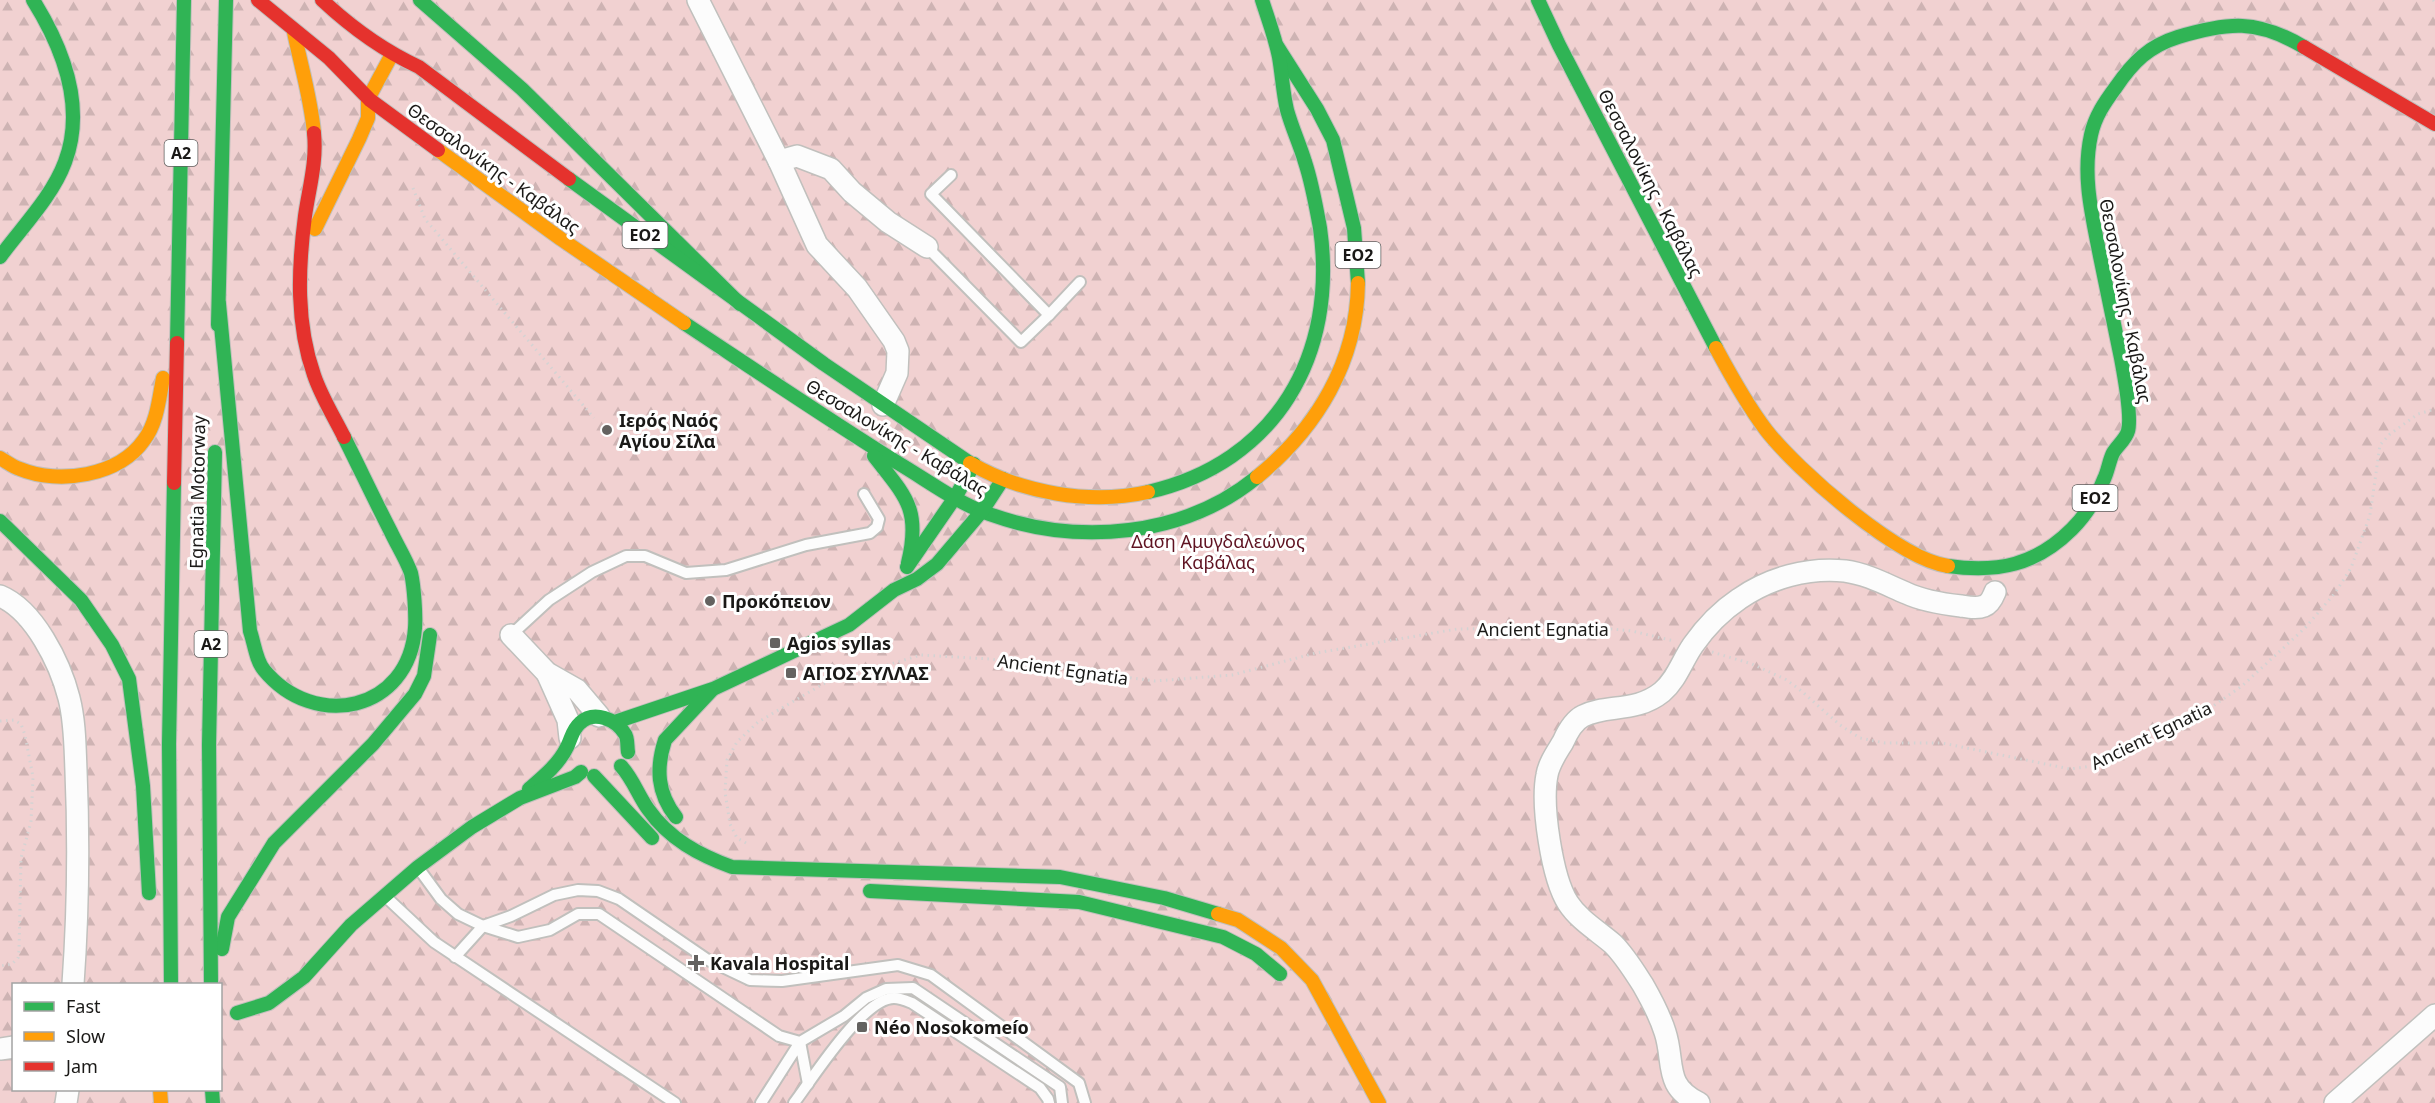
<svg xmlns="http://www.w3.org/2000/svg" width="2435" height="1103" viewBox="0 0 2435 1103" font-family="'Noto Sans',sans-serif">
	<defs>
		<pattern id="forest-firs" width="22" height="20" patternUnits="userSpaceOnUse" patternTransform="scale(1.5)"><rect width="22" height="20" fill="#f1d1d1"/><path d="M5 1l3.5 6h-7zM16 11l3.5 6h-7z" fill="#ceb3b3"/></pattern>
	</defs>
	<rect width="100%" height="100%" fill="#eeebe8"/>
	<!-- forest -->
	<path fill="url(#forest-firs)" fill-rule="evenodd" d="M 0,0 L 2435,0 L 2435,1103 L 0,1103 ZM 14,984 L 220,984 L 220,1090 L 14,1090 Z"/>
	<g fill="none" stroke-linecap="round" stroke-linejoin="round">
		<!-- lane casing -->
		<g stroke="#c1c0bd" stroke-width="14">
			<g id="lane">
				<polyline points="927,247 1021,342 1049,315 931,194 951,175"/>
				<polyline points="1049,315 1080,282"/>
				<polyline points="511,635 549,600 592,572 626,556 645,556 686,573 726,570 806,545 870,533 877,527 879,519 864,494"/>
				<polyline points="419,869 441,899 458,914 483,926 518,937 550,930 578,914 599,914 779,1036 800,1042 844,1016 866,998 886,989 913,988 1060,1087 1062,1103"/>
				<polyline points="387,898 434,942 675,1103"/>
				<polyline points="455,957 483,926 511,916 554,895 578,890 598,891 619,899 708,960 750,980 782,981 898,965 931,975 1079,1083 1085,1103"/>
				<polyline points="761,1103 800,1042 808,1084"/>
				<path d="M 794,1103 C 813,1078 863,998 894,998 C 900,998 907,1001 912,1003 L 1040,1088 L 1048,1099 L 1049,1103"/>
			</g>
		</g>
		<!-- street casing -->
		<g stroke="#c1c0bd" stroke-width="24">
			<g id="street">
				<polyline points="698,0 779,161"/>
				<polyline points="883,405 897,373 898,351 894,341 857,288 817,245 779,161 797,156 831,169 852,192 888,222 927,247"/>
				<path d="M 0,596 C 34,610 60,663 69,698 C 75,721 75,747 76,771 C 79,842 78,914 73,984"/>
				<polyline points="511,635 547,673 577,690 599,716"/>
				<polyline points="547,673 568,720 570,738"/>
				<polyline points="0,1049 14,1047"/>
				<polyline points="66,1103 68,1090"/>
				<path d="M 1699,1103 C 1663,1086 1675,1062 1665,1032 C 1660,1016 1651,999 1643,985 C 1634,971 1625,956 1613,944 C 1598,931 1579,920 1568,903 C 1552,878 1541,805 1547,775 C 1549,763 1557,752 1563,742 C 1567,733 1573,721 1583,716 C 1606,704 1636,713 1662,692 C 1677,679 1682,661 1693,645 C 1705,628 1721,611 1739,599 C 1769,578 1808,567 1845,571 C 1867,574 1887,585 1906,593 C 1923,601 1943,604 1961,606 C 1968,607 1977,609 1984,606 C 1990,604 1993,597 1995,592"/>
				<polyline points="2335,1103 2435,1015"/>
			</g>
		</g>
		<!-- fast casing -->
		<g stroke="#c1c0bd" stroke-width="16">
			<g id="fast">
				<polyline points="420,0 522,89 740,304"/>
				<polyline points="1538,0 1559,45 1716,348"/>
				<polyline points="1277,46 1317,109 1333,140 1354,228 1358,283"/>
				<polyline points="569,179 824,364 970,463"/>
				<path d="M 0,257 C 22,227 52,197 65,162 C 86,106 63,48 33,0"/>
				<path d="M 219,304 L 250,631 C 254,642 256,661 264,670 C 314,731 409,712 415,628 C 416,615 414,586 411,573 C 406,559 397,545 391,532 C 375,501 360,469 344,437"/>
				<path d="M 684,323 C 755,370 826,418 898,463 C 927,480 957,503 989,514 C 1078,546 1184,537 1257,477"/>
				<polyline points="218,325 226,0"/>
				<polyline points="177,343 184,0"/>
				<path d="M 874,456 C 906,497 921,509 908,563"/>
				<path d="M 1148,492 C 1276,463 1338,355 1320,228 C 1316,206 1312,183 1305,162 C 1300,145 1292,128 1287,110 C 1283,93 1282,74 1279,57 C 1275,37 1268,19 1262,0"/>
				<polyline points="0,521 81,600 112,645 129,679 143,786 149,893"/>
				<path d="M 1948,566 C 1998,573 2036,565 2072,529 C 2086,515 2097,497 2104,479 C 2108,471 2109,461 2113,453 C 2117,446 2126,439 2128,431 C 2132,417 2124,374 2121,358 C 2114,324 2107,290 2100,256 C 2092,215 2082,176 2091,135 C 2095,116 2105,102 2116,87 C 2133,62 2149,46 2178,37 C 2228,22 2257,19 2304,47"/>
				<polyline points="907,567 956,496 974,464"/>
				<polyline points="615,722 713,689 849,625 894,590 917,579 937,564 982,511 1003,479"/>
				<path d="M 621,766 C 633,779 638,795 648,809 C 669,839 699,855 732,867 L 1060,877 L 1164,898 L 1218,914"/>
				<polyline points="594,776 652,838"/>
				<path d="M 529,789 C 543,777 559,764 567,747 C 572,737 572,730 580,723 C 594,710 616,719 625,734 C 628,738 627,746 628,752"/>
				<path d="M 676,817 C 657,793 656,768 665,740 L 711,691"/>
				<polyline points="870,891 1079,902 1223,937 1256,954 1280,974"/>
				<polyline points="222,949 228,917 274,843 373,744 415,694 424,676 430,635"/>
				<polyline points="171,984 169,744 174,483"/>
				<polyline points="211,984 209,745 215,452"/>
				<polyline points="237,1013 269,1003 304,977 351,925 418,867 472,827 520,798 575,777 581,772"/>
				<polyline points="212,1090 213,1103"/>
			</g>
		</g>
		<!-- slow casing -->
		<g stroke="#c1c0bd" stroke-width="16">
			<g id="slow">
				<path d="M 294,32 C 301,66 311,99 314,133"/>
				<polyline points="438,150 561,239 684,323"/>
				<polyline points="315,229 359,139 368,118 368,99 391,56"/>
				<path d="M 1716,348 C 1731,376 1747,405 1766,430 C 1797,470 1898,559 1948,566"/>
				<path d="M 0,458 C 7,462 13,467 20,469 C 59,485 119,476 144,440 C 157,423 159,399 163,378"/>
				<path d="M 970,463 C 1021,493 1090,505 1148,492"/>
				<path d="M 1257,477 C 1317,428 1357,362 1358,283"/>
				<polyline points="1218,914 1238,920 1281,948 1312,980 1379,1103"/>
				<polyline points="160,1090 161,1103"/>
			</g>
		</g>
		<!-- jam casing -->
		<g stroke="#c1c0bd" stroke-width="16">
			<g id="jam">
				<polyline points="258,0 329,58 370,100 438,150"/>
				<path d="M 322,0 C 352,28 382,50 419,67 L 569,179"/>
				<polyline points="2304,47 2435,124"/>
				<path d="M 314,133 C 317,162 309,188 305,216 C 298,269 296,324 314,375 C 321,396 334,417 344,437"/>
				<polyline points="174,483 177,343"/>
			</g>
		</g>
		<!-- path -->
		<g stroke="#d4d3d3" stroke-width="3" stroke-dasharray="1.5 4.5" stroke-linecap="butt">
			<polyline points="2433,0 2435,2"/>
			<polyline points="413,188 425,219 594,418"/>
			<polyline points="1712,652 1752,664 1785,679 1799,689 1840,725 1860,738 1885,743 1942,743 2070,769 2093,766 2113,758 2133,744 2200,715 2242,686 2305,628 2335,593 2351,568 2370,515 2380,445 2390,434 2418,414 2435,409"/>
			<polyline points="0,721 14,720 21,724 25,735 33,777 31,822 21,858 19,951 18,958 12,964 0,966"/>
			<polyline points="746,843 737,838 730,824 725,792 727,760 737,742 758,722 823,684 921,655 990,659 1155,681 1232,675 1316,653 1457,629 1592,627 1632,631 1674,641"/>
		</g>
		<!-- lane -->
		<use href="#lane" stroke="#fcfcfc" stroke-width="10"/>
		<!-- street -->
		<use href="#street" stroke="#fcfcfc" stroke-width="21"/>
		<!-- fast -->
		<use href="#fast" stroke="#30b455" stroke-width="14"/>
		<!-- slow -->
		<use href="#slow" stroke="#ff9f0a" stroke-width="14"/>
		<!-- jam -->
		<use href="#jam" stroke="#e5322d" stroke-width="14"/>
	</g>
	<!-- markers -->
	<g fill="#646260" stroke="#fff" stroke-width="2">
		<circle cx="607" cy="430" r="6"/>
		<circle cx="710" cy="601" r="6"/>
		<rect x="769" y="637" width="12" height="12" rx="3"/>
		<rect x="785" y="667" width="12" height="12" rx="3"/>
		<path d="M693 954h6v6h6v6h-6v6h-6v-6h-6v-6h6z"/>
		<rect x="856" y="1021" width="12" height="12" rx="3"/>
	</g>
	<g text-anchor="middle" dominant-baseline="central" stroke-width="6" stroke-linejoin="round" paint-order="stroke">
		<!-- shield labels -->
		<g fill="#fff" stroke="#5f5e5d" stroke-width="1.5">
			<rect x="164.5" y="140" width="33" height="26" rx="4.5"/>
			<rect x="622.5" y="222" width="45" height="26" rx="4.5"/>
			<rect x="1335.5" y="242" width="45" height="26" rx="4.5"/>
			<rect x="2072.5" y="485" width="45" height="26" rx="4.5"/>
			<rect x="194.5" y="631" width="33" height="26" rx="4.5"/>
		</g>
		<g font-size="16" font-weight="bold" fill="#1a1917">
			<text x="181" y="153">Α2</text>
			<text x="645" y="235">ΕΟ2</text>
			<text x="1358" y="255">ΕΟ2</text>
			<text x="2095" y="498">ΕΟ2</text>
			<text x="211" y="644">Α2</text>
		</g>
		<!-- street labels -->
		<g font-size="18" fill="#1a1917" stroke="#fff">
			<text transform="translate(494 168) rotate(36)">Θεσσαλονίκης - Καβάλας</text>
			<text transform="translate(1651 183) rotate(63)">Θεσσαλονίκης - Καβάλας</text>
			<text transform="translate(2126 301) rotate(79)">Θεσσαλονίκης - Καβάλας</text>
			<text transform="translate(897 437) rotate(31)">Θεσσαλονίκης - Καβάλας</text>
			<text transform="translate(197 492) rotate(-89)">Egnatia Motorway</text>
			<text x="1543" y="629">Ancient Egnatia</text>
			<text transform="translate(1063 669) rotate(8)">Ancient Egnatia</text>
			<text transform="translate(2151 735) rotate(-26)">Ancient Egnatia</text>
		</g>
		<!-- poi labels -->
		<g font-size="18" font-weight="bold" fill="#1a1917" stroke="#fff" text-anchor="start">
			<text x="619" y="420">Ιερός Ναός<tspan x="619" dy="21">Αγίου Σίλα</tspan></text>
			<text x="722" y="601">Προκόπειον</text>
			<text x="787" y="643">Agios syllas</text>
			<text x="803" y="673">ΑΓΙΟΣ ΣΥΛΛΑΣ</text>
			<text x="710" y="963">Kavala Hospital</text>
			<text x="874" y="1027">Néo Nosokomeío</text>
		</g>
		<!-- park labels -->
		<g font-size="18" fill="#5f1322" stroke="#fff">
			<text x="1218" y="541">Δάση Αμυγδαλεώνος<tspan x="1218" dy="21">Καβάλας</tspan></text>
		</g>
	</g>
	<!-- legend -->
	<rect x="12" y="983" width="210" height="108" fill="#ffffff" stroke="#a3a3a2" stroke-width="1.5"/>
	<rect x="24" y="1002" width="30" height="9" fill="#30b455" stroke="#a3a3a2" stroke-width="1.5"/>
	<text x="66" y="1013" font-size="18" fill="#1a1917">Fast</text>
	<rect x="24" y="1032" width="30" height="9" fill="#ff9f0a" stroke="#a3a3a2" stroke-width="1.5"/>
	<text x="66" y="1043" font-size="18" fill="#1a1917">Slow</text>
	<rect x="24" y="1062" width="30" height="9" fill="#e5322d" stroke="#a3a3a2" stroke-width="1.5"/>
	<text x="66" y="1073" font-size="18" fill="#1a1917">Jam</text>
</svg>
